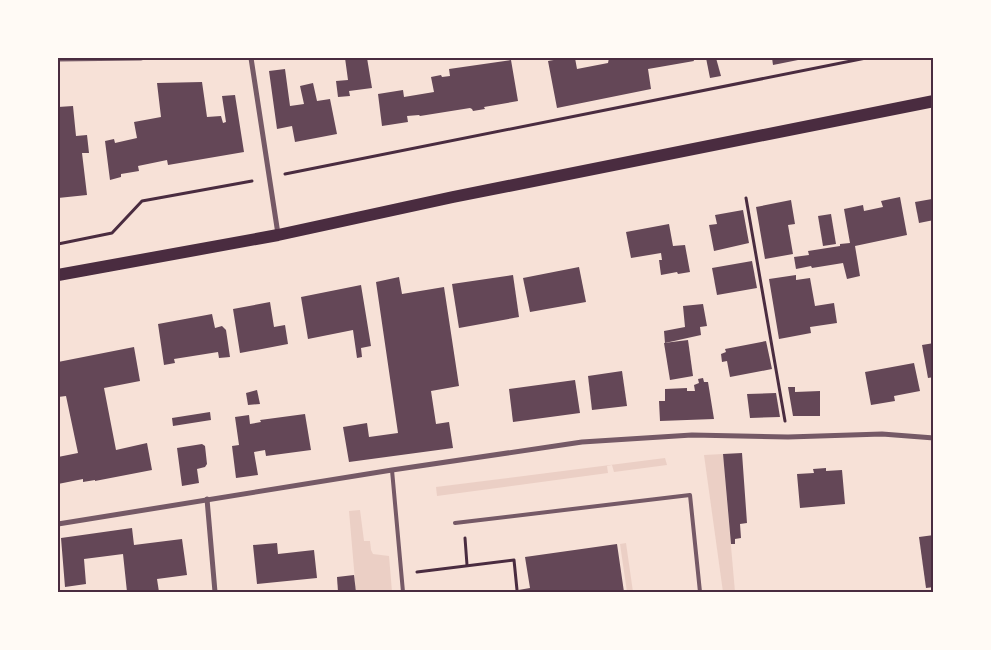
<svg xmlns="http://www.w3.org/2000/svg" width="991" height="650" viewBox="0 0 991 650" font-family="'Open Sans',sans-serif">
	<rect width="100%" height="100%" fill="#f7e1d7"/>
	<!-- green -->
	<g fill="#ebcfc5">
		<polygon points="723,454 735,592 723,592 704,455"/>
		<polygon points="665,458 667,465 614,472 612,465 607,466 608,473 437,496 436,487"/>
		<polygon points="360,510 364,541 370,541 371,550 373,554 389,556 392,592 356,592 349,511"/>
		<polygon points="626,543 633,592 627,592 620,544"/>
	</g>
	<!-- building -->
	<g fill="#644757">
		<polygon points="345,58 367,58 372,88 349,91 350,96 338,97 336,81 348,80"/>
		<polygon points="565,58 575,58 577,69 608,63 609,58 693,58 694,61 648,69 651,89 557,108 548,61"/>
		<polygon points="706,58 716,58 721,76 710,78"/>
		<polygon points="772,58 808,58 773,65"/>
		<polygon points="511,60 518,101 484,107 485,109 473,111 472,109 470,108 420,116 419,115 407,116 408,122 382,126 378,94 403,90 404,97 434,92 431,77 441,75 442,77 450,76 449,69"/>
		<polygon points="285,69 290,106 304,104 300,86 313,83 317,101 330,99 337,134 295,142 292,126 277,129 269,71"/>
		<polygon points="202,82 207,117 221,116 223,123 226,122 222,96 235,95 244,152 168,165 167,160 138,166 139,171 121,174 121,177 110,180 105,141 114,139 115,143 137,138 134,122 161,117 157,83"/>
		<polygon points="73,106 76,136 87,135 89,153 82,153 87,195 58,198 58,107"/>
		<polygon points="900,197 907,235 855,246 860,276 847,279 843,263 812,268 811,266 796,269 794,257 809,255 808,251 840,246 840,244 850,243 844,209 863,205 864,211 883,207 881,201"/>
		<polygon points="932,199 934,220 919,223 915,202"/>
		<polygon points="791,200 795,224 788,225 793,254 765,259 756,207"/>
		<polygon points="743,210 749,243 714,251 709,225 717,224 715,215"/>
		<polygon points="831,214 836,244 823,246 818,216"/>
		<polygon points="669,224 673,246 685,245 690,272 678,274 677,272 661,275 659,260 662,260 661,253 631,258 626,232"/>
		<polygon points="752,261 757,288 717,295 712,268"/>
		<polygon points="579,267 586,302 530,312 523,278"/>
		<polygon points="513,275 519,317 459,328 452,284"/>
		<polygon points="796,275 796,280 810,278 815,306 834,303 837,323 810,327 811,333 779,339 769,279"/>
		<polygon points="399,277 402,294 444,287 459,386 431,391 436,424 449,422 453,448 349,462 343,427 367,423 369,437 398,433 376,282"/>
		<polygon points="361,285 371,346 361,348 362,357 357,358 353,330 308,339 301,297"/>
		<polygon points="270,302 274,327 285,325 288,344 240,353 233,309"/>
		<polygon points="703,304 707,326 700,327 701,335 665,343 664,331 685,327 683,306"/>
		<polygon points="212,314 215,328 222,326 226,330 230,357 219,358 218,352 174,359 175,363 164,365 158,324"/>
		<polygon points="688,340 693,376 670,380 664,343"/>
		<polygon points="766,341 772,369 730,377 727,361 722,362 721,354 726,352 725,349"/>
		<polygon points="934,343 934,377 928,378 922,345"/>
		<polygon points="134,347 140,381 104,388 116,450 147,443 152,470 95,481 95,480 83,482 83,479 58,484 58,457 78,453 66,396 58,397 58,362"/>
		<polygon points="914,363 920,391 894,396 895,401 871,405 865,372"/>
		<polygon points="622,371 627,406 592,410 588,376"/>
		<polygon points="703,378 704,382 708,382 714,419 660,421 659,401 665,401 665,389 687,388 687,391 695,391 694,385 699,383 698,379"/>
		<polygon points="575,380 580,413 513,422 509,389"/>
		<polygon points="788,387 795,387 795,392 820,391 820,416 793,416"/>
		<polygon points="257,390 260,404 248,405 246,393"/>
		<polygon points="776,393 780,417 750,418 747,394"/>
		<polygon points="210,412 211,420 173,426 172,418"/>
		<polygon points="305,414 311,450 266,456 265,450 254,452 258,475 236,478 232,446 239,445 235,417 249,415 250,424 261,422 260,420"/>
		<polygon points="202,444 205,446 207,464 205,467 197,469 199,483 182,486 177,448"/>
		<polygon points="742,453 747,523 740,524 741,538 735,539 735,544 731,544 723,454"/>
		<polygon points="826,468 826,471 842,470 845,504 800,508 797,474 814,473 813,469"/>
		<polygon points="132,528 134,545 182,539 187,575 157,579 159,592 127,592 123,554 84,559 86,584 65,587 61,538"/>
		<polygon points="934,535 934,587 926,588 919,537"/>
		<polygon points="277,543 278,554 314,550 317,578 257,584 253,545"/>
		<polygon points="617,544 624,592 506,592 530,588 525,557"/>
		<polygon points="354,575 356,592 338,592 337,577"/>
	</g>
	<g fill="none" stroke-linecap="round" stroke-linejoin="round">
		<!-- path -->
		<g stroke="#4a2c40" stroke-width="3">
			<polyline points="285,174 866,58"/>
			<polyline points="746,198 785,421"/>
			<polyline points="58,244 112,233 142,201 252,181"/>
			<polyline points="465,538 467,565"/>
			<polyline points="417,572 514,560 517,590"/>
		</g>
		<!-- service -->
		<g stroke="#755966" stroke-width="4">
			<polyline points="392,470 403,592"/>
			<polyline points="455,523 690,495 700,592"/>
		</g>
		<!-- minor -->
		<g stroke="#755966" stroke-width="5">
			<polyline points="251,58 278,234"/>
			<polyline points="58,59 141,58"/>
			<polyline points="207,499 215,592"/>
			<polyline points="58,524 392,470 582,442 692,435 788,437 882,434 934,438"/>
		</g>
		<!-- primary -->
		<polyline stroke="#4a2c40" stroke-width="12" points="58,275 278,235 453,197 934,101"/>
	</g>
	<!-- border -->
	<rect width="991" height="650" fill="none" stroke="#fffaf5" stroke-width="118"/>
	<rect x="59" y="59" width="873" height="532" fill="none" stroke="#4a2c40" stroke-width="2"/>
</svg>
